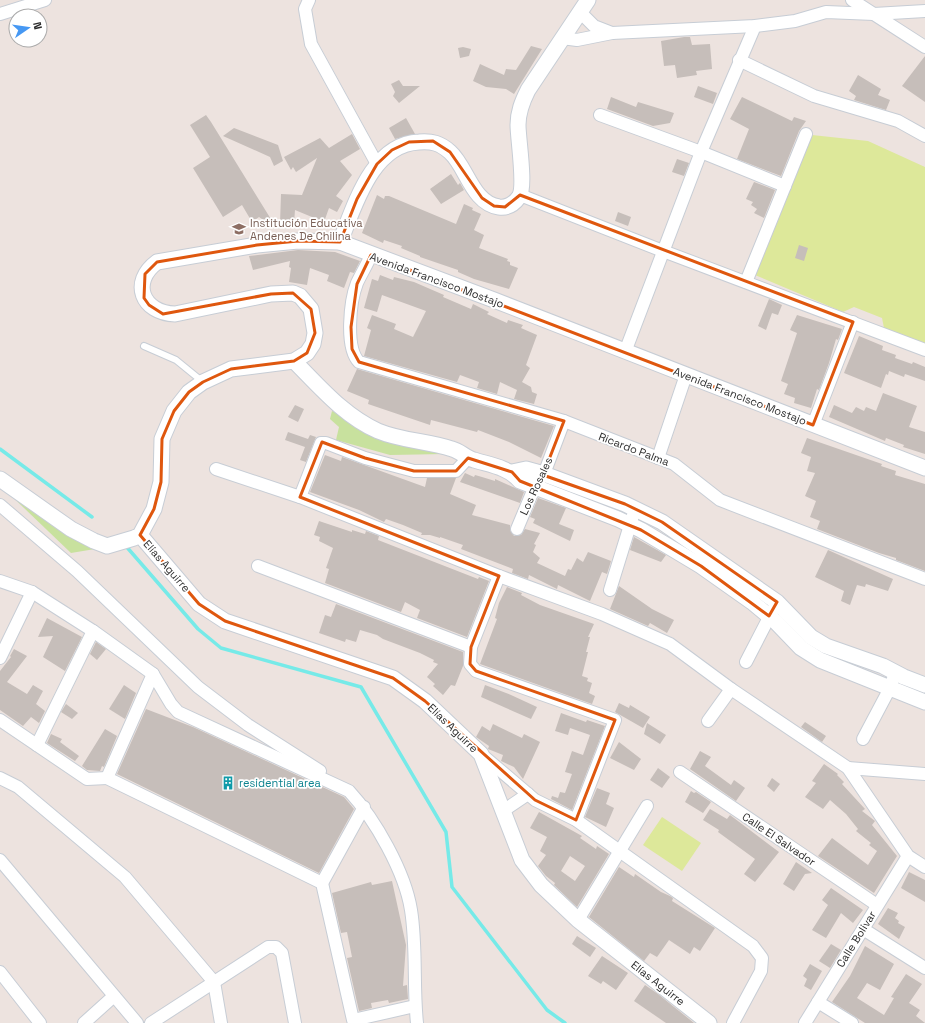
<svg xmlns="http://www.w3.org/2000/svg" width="925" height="1023" viewBox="0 0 925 1023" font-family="'Space Grotesk',sans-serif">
	<rect width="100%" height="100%" fill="#ede3df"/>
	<!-- green -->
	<g fill="#c8e19e">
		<polygon points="332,411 376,430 445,454 390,455 336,440 339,427 330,419"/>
		<polygon points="0,485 96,545 95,549 71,553"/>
	</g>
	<!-- pitch -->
	<g fill="#dde89a">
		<polygon points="812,135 868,141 925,167 925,344 884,328 882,318 854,307 843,312 755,275"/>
		<polygon points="662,817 701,843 682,871 643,845"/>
	</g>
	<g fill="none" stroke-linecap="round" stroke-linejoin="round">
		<!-- stream -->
		<g stroke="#76eae8" stroke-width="3.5">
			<polyline points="0,449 92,517"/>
			<polyline points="125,545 198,629 221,648 361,687 446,832 452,887 547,1010 565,1023"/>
		</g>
	</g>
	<!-- building -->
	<g fill="#c6beba" fill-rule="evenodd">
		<polygon points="684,37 690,37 692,45 710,44 712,69 696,71 697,75 677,78 675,65 664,66 661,41"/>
		<polygon points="531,46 542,49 514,94 506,89 486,87 473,81 480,64 504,75 506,69 516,70"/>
		<polygon points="463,47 471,49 469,56 460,58 458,48"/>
		<polygon points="925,56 925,102 902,86"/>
		<polygon points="858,75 881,89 878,95 890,100 886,110 854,100 856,96 849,91"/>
		<polygon points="399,80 403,86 420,86 399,103 393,96 395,92 391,84"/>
		<polygon points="698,86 717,93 713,104 694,97"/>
		<polygon points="611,97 636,107 638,102 674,113 670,123 653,126 607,109"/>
		<polygon points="742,97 792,121 794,117 806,121 799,131 781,176 737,159 749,129 730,119"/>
		<polygon points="206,115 211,122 277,229 259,217 252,222 242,205 223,217 193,168 210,157 190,125"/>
		<polygon points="406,118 415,134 395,139 389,128"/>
		<polygon points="234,128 278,145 283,161 274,166 270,157 223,136"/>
		<polygon points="352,134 360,149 340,161 352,175 336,196 343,201 337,212 329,208 324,222 295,210 294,223 280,224 281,194 302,195 317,158 296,172 293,167 291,170 284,157 320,138 329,148"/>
		<polygon points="677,159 689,163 684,176 672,172"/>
		<polygon points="451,174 458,185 460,183 464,190 441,204 430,189"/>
		<polygon points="754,182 775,190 764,218 754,213 757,209 751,205 753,202 746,199"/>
		<polygon points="377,195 384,199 385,196 389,196 456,224 464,204 473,208 472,210 481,214 474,230 484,235 479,248 508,259 507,261 510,262 510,265 518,268 509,289 474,279 458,272 458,270 420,257 420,256 401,248 402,246 384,240 383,243 362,233"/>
		<polygon points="618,212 631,217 628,226 615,221"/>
		<polygon points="799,245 808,248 804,261 795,258"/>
		<polygon points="298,250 335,252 360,261 354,273 350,272 344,288 327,281 329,275 310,268 307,285 289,282 291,268 289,267 290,261 253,270 249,256"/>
		<polygon points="380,275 393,280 394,277 414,282 444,295 443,297 471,309 473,304 489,312 487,314 507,323 508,320 523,325 521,328 537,335 526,365 530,368 522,382 531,387 532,392 537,394 534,404 514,399 517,390 500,382 497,394 477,388 479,382 460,375 457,382 364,356 371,330 367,328 372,315 396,324 394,329 413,337 426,311 382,295 377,312 364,308 372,279 378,281"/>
		<polygon points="769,299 782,305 778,315 772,313 766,330 758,326"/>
		<polygon points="797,315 842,329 838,340 836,339 829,363 819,390 817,389 811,408 794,403 795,398 784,394 788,384 781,381 797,333 790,330"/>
		<polygon points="859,336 883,346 882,350 896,355 895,358 912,364 913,362 925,367 925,381 905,374 904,377 889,371 888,375 886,374 881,388 844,373"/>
		<polygon points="357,369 554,426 541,458 509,442 478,430 477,432 431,420 430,425 368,404 369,400 347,391"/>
		<polygon points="883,393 917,406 909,427 925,432 925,454 903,447 904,445 886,438 885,441 829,417 834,405 852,413 856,407 864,411 866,407 876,411"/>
		<polygon points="295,405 304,409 298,422 288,417"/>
		<polygon points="288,432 308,439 310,435 316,437 306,462 300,460 305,447 285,440"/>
		<polygon points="807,438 882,464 881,466 896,471 895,475 925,484 925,571 896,560 896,558 879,553 817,529 820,521 810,517 816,501 805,496 815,473 807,471 811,457 801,453"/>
		<polygon points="325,455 341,461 342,457 425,487 427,478 456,478 450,494 476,505 472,515 510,525 510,530 514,536 521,535 525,529 540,533 534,544 536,545 533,552 540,558 537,563 565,576 568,569 571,570 577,558 583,562 588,552 611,561 607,574 602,572 590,601 558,585 557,589 529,575 528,579 512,573 513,569 461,549 463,545 440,537 440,538 430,535 421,535 422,533 403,525 386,519 384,522 359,510 310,492"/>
		<polygon points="465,473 474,477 475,475 482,477 495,481 495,479 524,492 520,503 460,482"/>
		<polygon points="538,498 566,508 559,524 574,530 570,541 533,523 535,519 530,517"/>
		<polygon points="319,521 352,532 352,530 365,534 366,531 379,536 378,540 478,579 479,577 489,581 467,637 417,618 420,610 405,602 401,612 325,583 329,569 326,568 333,548 319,541 320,537 314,535"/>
		<polygon points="634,537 666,555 661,562 630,550"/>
		<polygon points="828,550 893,579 888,591 866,584 865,587 857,585 850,605 841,601 844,591 815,577"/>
		<polygon points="619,586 652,609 674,620 667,633 650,623 648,626 610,609"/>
		<polygon points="507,587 522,593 521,595 540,605 594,624 588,637 590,637 586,652 588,652 582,676 588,678 587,681 592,683 589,693 595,696 592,704 480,664 497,619 495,618 499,603"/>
		<polygon points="336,604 463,652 463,666 455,686 451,685 443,695 433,686 435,684 427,677 438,664 433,662 434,660 420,653 383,639 377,635 360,630 356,642 346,639 345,642 319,633 325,615 331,617"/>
		<polygon points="47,618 82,637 65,671 43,657 53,636 38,637"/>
		<polygon points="96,642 106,649 97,660 90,654"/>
		<polygon points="14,649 27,656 7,682 27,694 33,685 43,691 36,704 45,711 39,723 31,717 23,726 0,710 0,671 11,657 10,656"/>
		<polygon points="124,685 136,693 125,719 109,709"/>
		<polygon points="485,685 511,695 537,707 531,719 481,697"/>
		<polygon points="619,703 629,708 630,705 650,717 643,728 615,712"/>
		<polygon points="66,704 78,713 72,719 61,712"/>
		<polygon points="146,709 193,727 344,797 354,809 319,873 117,774"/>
		<polygon points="561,713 586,722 587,720 605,726 572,810 551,799 552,796 558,798 560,792 565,793 572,774 565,772 572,751 583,755 590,735 570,728 568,735 555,731"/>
		<polygon points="805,722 826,736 822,742 801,727"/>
		<polygon points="647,723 666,735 660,744 644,734"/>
		<polygon points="493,724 522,738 524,734 540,742 523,779 514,767 501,761 503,755 488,749 489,746 476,737 482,726 490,731"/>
		<polygon points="105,729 117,736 104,767 102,766 100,771 87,770 82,766"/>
		<polygon points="51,734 62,739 60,742 79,756 75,761 47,743"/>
		<polygon points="619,742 641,759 634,770 610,758"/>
		<polygon points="700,751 711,757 705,766 731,785 734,780 745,788 736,801 690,769"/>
		<polygon points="824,764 838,774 837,775 844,782 842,784 865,809 862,811 875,821 872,825 897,856 874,893 818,856 832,838 868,865 877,851 869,845 871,843 856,831 858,829 846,814 830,800 823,809 805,797 816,783 812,781"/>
		<polygon points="658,768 670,777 662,788 650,780"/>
		<polygon points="772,778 780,784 774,792 767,786"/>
		<polygon points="597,788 610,793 606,804 614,808 606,827 585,817"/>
		<polygon points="691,791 694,793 696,792 711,802 703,813 685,802"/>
		<polygon points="710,809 727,819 730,815 779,852 755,882 744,874 755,859 718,832 719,830 703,820"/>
		<path d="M 539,812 L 582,836 L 580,838 L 596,849 L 597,846 L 609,854 L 577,907 L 554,885 L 555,883 L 546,876 L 538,866 L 546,855 L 540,851 L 547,837 L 530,828 ZM 570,856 L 585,866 L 575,881 L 561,871 Z"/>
		<polygon points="796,862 812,873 805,874 794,891 783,884"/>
		<polygon points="619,867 634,877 635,874 661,892 670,896 673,898 672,901 715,928 700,951 694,947 690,954 669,940 657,957 650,953 644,961 589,917"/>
		<polygon points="909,872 925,880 925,902 901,888"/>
		<polygon points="392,881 406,945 403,986 407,985 408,999 389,1003 388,1000 371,1003 372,1008 359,1011 347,958 352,957 347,932 341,933 332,893 371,882 372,885"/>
		<polygon points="831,888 863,910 853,923 841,913 826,938 812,930 828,905 822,900"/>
		<polygon points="888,908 898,913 895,918 899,921 898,923 905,927 899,939 878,924"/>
		<polygon points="577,936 596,948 590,957 572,944"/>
		<polygon points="831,944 841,950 830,968 819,961"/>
		<polygon points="865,946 894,964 880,990 867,983 857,998 884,1015 894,998 891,997 906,974 922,984 909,1003 920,1010 916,1016 925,1023 865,1023 832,1002 850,976"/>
		<polygon points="602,956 628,973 616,990 603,981 601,984 588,976"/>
		<polygon points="810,964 822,971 811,990 804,986 807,979 803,976"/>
		<polygon points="645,985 658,994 694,1023 666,1023 634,1001"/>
	</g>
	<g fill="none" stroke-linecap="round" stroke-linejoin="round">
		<!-- service casing -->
		<g stroke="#c7cdd5" stroke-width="8">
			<polyline id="service" points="144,346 176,360 203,382"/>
		</g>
		<!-- minor casing -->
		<g stroke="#c7cdd5" stroke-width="14">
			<g id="minor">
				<polyline points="309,0 305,9 311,44 377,164"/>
				<polyline points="852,0 925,47"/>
				<polyline points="580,12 594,26 612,33"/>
				<polyline points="0,14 45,0"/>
				<polyline points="562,38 577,40 612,33 755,26 795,21 826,12 874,14 925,11"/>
				<polyline points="739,60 814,96 898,121 925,136"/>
				<polyline points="600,115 701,152 785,186"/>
				<polyline points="520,195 663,251 925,350"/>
				<path d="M 371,255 C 367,265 361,274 357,283 C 350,301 345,348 359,362 L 564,421 L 674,464 L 720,500 L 925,579"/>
				<polyline points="746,282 806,134"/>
				<polyline points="625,352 701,152 755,26"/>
				<polyline points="813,425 853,322"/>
				<polyline points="658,458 686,375"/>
				<polyline points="216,469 300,497 499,576 602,614 670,644 731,689 848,768 908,856 925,867"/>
				<polyline points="300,497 321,443 326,443 365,458 414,471 456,471 468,458"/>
				<polyline points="0,505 77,571 198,687 248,725 320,771"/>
				<polyline points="517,529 535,486 544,474 564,421"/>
				<polyline points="258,566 471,647"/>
				<polyline points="499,576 471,647 470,664 476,671 615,720 576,820"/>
				<path d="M 0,581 L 32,592 L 93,631 L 153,674 L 171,704 L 178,712 L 349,791 C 375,819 405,872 411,910 C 417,947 413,986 417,1023"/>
				<polyline points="610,590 635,509"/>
				<polyline points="0,658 32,592"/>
				<polyline points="746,662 777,602"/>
				<polyline points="153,674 107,778 322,883 353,1020 415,1006"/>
				<polyline points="0,720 87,779 107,778"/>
				<polyline points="708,721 731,689"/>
				<polyline points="863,739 890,688 895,673"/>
				<polyline points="37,745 93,631"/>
				<polyline points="481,754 535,800 576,820 753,946 762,958 761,971 733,1023"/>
				<polyline points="848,768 925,774"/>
				<polyline points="680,772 877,905"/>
				<polyline points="0,778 18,787 125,877 214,982 221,1023"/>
				<polyline points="503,811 528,794"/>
				<polyline points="0,860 137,1023"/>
				<polyline points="322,883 364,807"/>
				<polyline points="578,920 647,806"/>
				<polyline points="863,929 925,968"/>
				<polyline points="0,972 40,1023"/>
				<polyline points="818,1002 852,1023"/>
				<polyline points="84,1023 114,996"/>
				<polyline points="151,1023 268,947 276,947 282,953 295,1023"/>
				<polyline points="805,1023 908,856"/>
			</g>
		</g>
		<!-- tertiary casing -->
		<g stroke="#c7cdd5" stroke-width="17">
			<g id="tertiary">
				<path d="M 340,242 C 355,205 372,144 419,142 C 432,141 440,143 450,152 C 467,167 472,203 499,207 C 507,208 514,204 519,197 C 526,187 518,139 518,125 C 518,112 522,102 528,90 L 588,0"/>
				<path d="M 294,361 C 319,386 344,416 378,431 C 402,441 428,441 452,449 C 460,451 466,458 474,460 C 490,465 508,467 520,481 L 618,519 L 641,530 L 701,566 L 752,602 L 775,621 L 801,648 L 820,660 L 925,702"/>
				<polyline points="512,472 526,469 544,474 625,504 662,522 777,602 811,637 826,646 883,666 904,677 925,685"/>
				<path d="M 0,479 L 71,529 L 94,541 L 107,546 L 134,538 L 140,535 L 154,509 L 161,482 L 162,439 L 174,411 L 189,392 L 203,382 L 231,369 L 294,361 L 307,353 L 313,344 L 315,333 L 311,309 L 300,296 L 293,293 L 271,294 L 175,314 C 142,313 130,282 157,262 L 257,245 L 298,241 L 340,242 L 494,300 L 925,468"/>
				<polyline points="140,535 199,604 225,621 393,678 425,701 481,754 522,860 541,885 578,920 709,1023"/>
			</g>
		</g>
		<!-- service -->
		<use href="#service" stroke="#fff" stroke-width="6"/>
		<!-- minor -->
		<use href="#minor" stroke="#fff" stroke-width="12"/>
		<!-- tertiary -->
		<use href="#tertiary" stroke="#fff" stroke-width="15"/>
	</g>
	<!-- marked area -->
	<path fill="none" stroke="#df570e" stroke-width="3" stroke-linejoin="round" d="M 433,141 L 450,152 L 482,198 L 494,206 L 505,207 L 520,195 L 853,322 L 813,425 L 371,255 L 357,284 L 351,327 L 352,349 L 359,362 L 564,421 L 543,475 L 625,504 L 662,522 L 777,602 L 769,616 L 701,566 L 641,530 L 520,481 L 512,472 L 468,458 L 456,471 L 414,471 L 365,458 L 322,442 L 300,497 L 499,576 L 471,647 L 470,664 L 476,671 L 615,720 L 576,820 L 535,800 L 425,701 L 393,678 L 225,621 L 199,604 L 140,535 L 154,509 L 161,482 L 162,439 L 174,411 L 189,392 L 203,382 L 231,369 L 294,361 L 307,353 L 315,333 L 311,309 L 293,293 L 271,294 L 163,314 L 149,305 L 144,298 L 145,274 L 157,262 L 257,245 L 298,241 L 340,242 L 357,199 L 377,164 L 392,150 L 409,142 Z"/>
	<!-- icons -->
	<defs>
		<g id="school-bare" transform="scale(1.08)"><path d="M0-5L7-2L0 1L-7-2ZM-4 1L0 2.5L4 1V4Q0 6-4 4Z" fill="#8d6e63" stroke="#fff" stroke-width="2.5" paint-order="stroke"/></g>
		<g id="building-bare" transform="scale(1.08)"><path d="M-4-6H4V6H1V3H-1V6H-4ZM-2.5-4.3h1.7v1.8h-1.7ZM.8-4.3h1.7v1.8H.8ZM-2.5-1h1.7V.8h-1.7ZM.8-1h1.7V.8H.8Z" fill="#0f9aa8" stroke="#fff" stroke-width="2.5" paint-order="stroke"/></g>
	</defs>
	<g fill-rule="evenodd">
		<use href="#school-bare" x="239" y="229"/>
		<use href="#building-bare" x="228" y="783"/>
	</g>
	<g text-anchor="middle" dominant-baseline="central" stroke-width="3.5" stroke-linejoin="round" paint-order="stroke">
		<!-- education labels -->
		<g font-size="11" fill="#785e54" stroke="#fff" text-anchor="start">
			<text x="250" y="223">Institución Educativa<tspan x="250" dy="13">Andenes De Chilina</tspan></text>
		</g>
		<!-- street labels -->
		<g font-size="11" fill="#2c2c2c" stroke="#fff">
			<text transform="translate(437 280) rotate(20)">Avenida Francisco Mostajo</text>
			<text transform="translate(740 396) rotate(21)">Avenida Francisco Mostajo</text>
			<text transform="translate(634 449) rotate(21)">Ricardo Palma</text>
			<text transform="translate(536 486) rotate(-65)">Los Rosales</text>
			<text transform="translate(167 566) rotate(49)">Elías Aguirre</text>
			<text transform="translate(453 728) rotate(44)">Elías Aguirre</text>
			<text transform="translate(779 839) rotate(34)">Calle El Salvador</text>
			<text transform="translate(856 939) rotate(-58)">Calle Bolivar</text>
			<text transform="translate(658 983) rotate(38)">Elías Aguirre</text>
		</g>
		<!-- culture labels -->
		<g font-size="11" fill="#0d838f" stroke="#fff" text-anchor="start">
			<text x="239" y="783">residential area</text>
		</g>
	</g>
	<!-- north arrow -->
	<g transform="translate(28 28) rotate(77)"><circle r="19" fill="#ffffff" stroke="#ababab"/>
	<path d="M0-3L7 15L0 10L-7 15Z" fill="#4698f3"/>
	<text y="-6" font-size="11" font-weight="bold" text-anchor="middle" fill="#2c2c2c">N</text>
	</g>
</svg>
